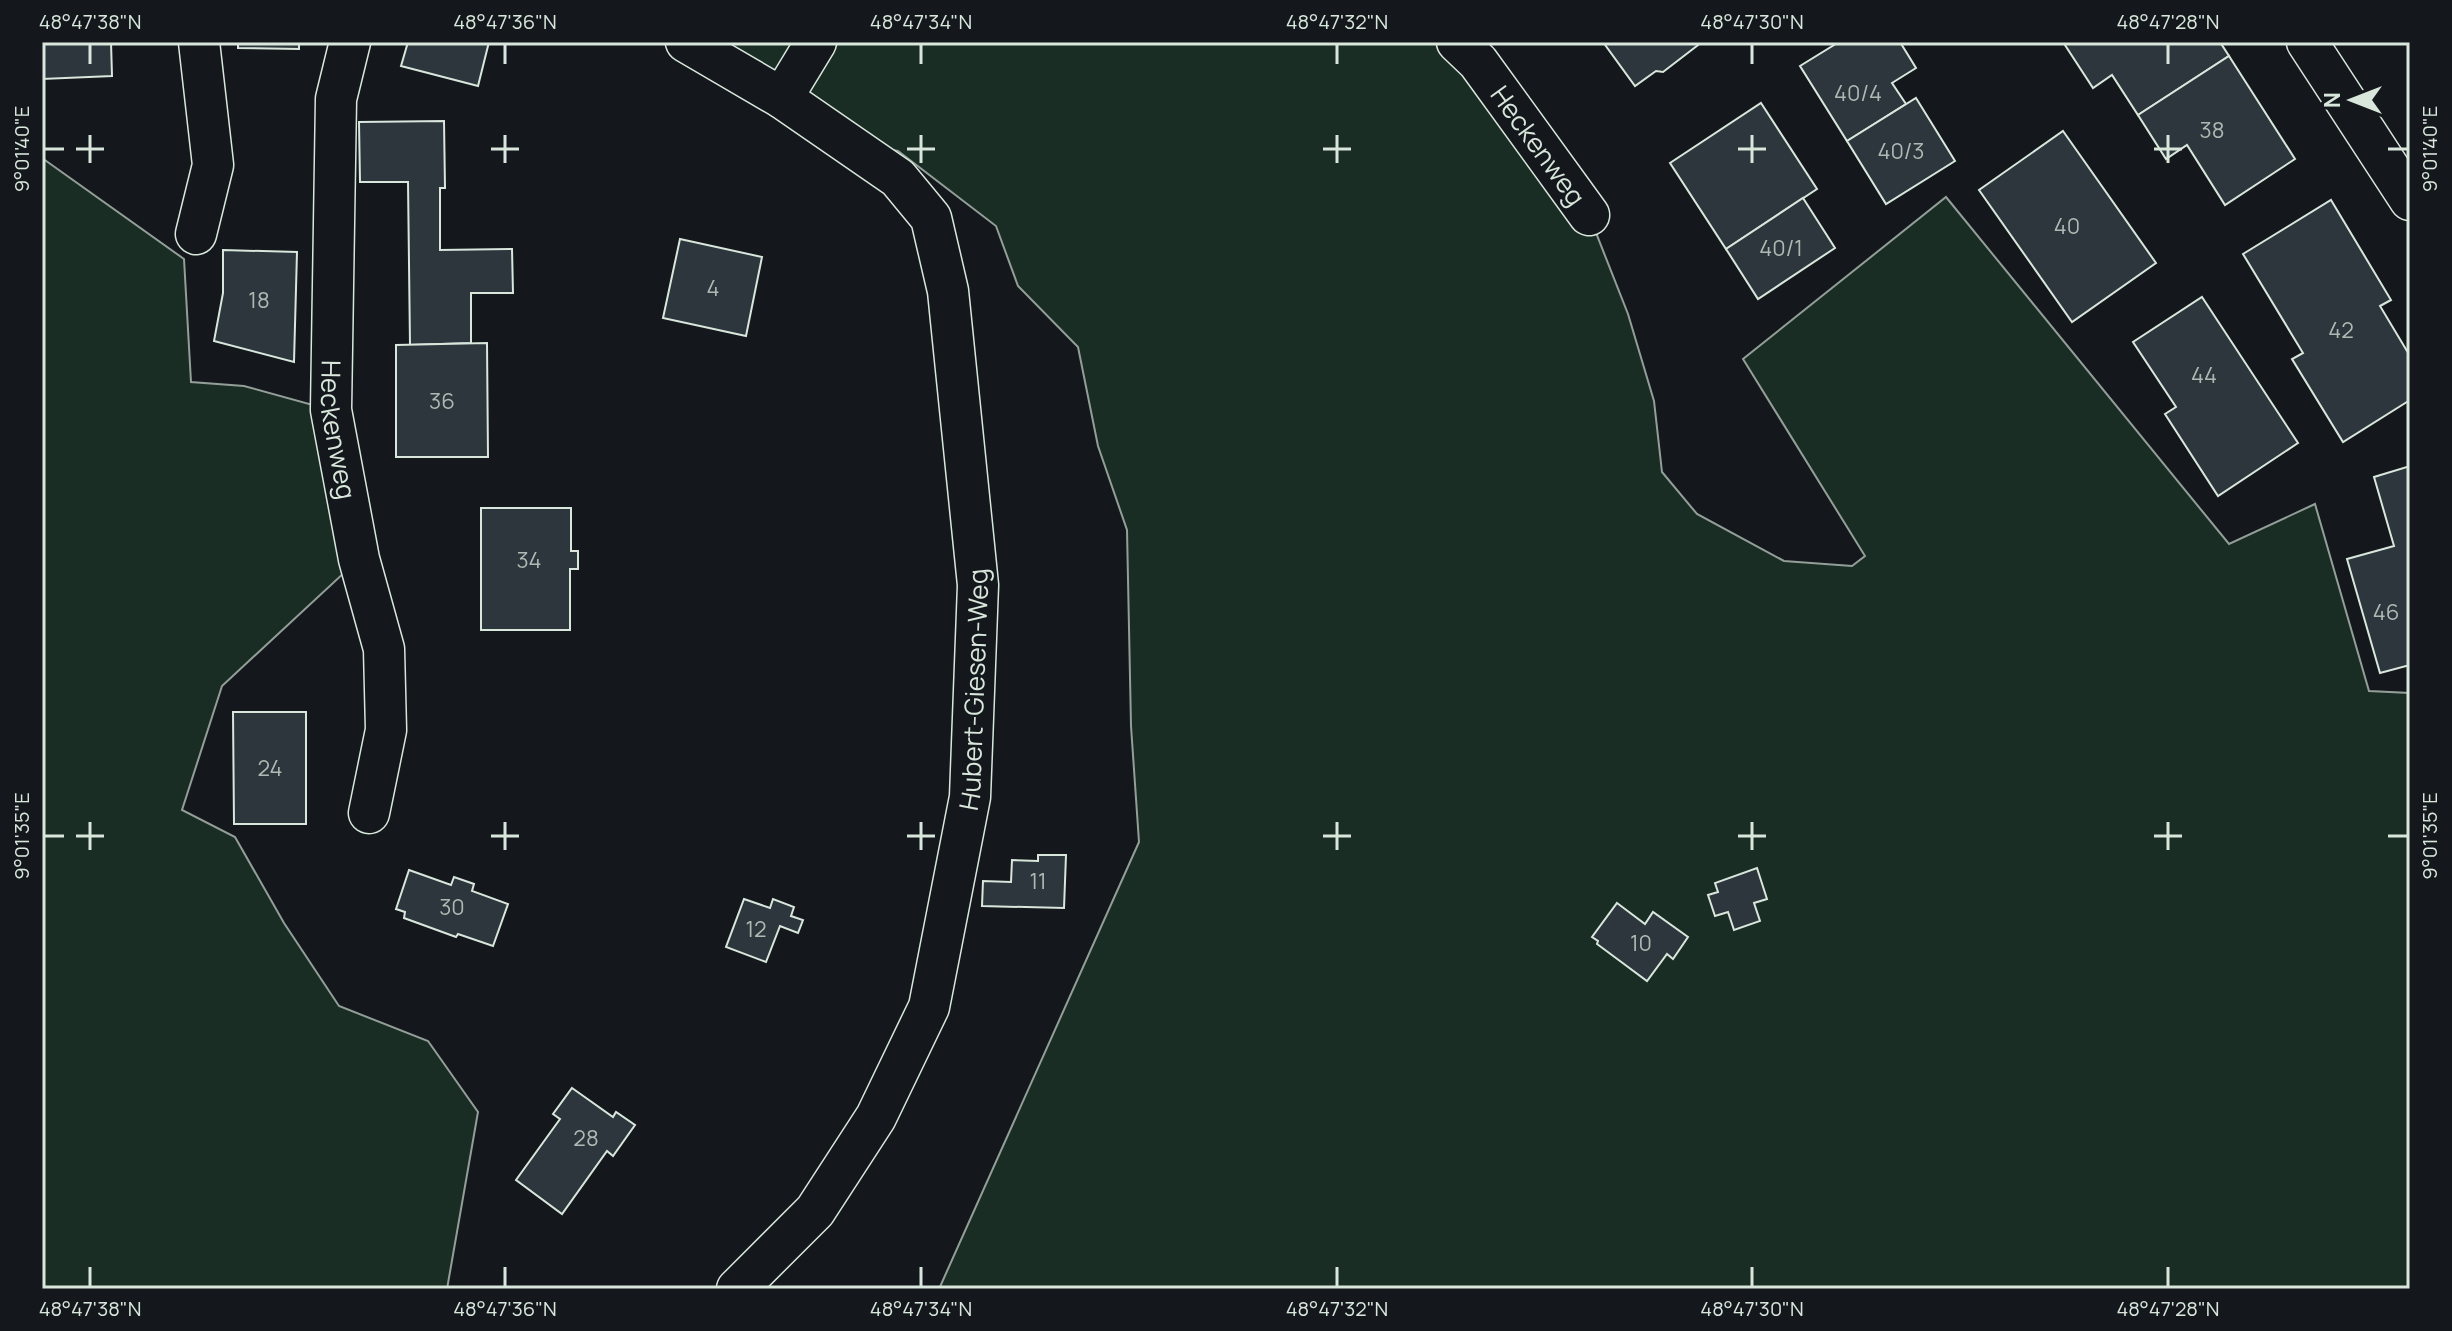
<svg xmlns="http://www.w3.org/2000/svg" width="2452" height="1331" viewBox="0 0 2452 1331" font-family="Manrope,sans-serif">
	<rect width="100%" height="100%" fill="#14181c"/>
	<!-- green -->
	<g fill="#1a2d24" stroke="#939e99" stroke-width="2">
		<polygon points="678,42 1457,42 1589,215 1628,314 1654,401 1662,472 1697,514 1784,561 1852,566 1865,556 1743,359 1946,197 2229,544 2315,504 2369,691 2410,693 2410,1289 939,1289 1139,842 1131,726 1127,530 1098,446 1078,347 1018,286 996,226 898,151 861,144"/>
		<polygon points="42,158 184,259 191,382 244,386 331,410 359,559 222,686 182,810 235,837 284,923 339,1006 428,1041 478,1112 447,1289 42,1289"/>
	</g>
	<!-- building -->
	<g fill="#2c363c" stroke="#d8e6dc" stroke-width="2">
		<polygon points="42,42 111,42 112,76 42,79"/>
		<polygon points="238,42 299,42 299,49 238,48"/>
		<polygon points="408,42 489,42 478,86 401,66"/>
		<polygon points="1603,42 1702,42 1663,72 1656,71 1635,86"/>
		<polygon points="1839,42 1900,42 1916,68 1892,83 1906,104 1847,141 1800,66"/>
		<polygon points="2063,42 2220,42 2229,56 2138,115 2112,75 2093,88"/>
		<polygon points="2229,56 2295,159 2225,205 2187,145 2166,159 2138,115"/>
		<polygon points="1916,98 1955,161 1886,204 1847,141"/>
		<polygon points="1761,103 1817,189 1726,249 1670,163"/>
		<polygon points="444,121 445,188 440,188 440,250 512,249 513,293 471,293 471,343 410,345 408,182 360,182 359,122"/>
		<polygon points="2063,131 2156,263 2072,322 1979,190"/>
		<polygon points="1803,198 1835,248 1758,299 1726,249"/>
		<polygon points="2331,200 2391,300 2380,306 2410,356 2410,400 2343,442 2292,359 2303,353 2243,254"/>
		<polygon points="680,239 762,257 746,336 663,318"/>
		<polygon points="223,250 297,252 294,362 214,341 223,293"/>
		<polygon points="2202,297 2298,443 2218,496 2165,414 2176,407 2133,342"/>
		<polygon points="487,343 488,457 396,457 396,345"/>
		<polygon points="2410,466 2410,665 2380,673 2347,559 2394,546 2374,477"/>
		<polygon points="481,508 571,508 571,551 578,551 578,569 570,569 570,630 481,630"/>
		<polygon points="233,712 306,712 306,824 234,824"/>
		<polygon points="1038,855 1066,855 1064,908 982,906 983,881 1011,882 1012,860 1038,861"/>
		<polygon points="1757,868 1767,899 1754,903 1760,921 1734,930 1728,912 1715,916 1708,895 1718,892 1715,883"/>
		<polygon points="409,870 451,885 454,877 474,884 472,891 508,904 493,946 458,934 456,937 404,918 405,912 396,909"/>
		<polygon points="744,899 770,908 773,899 794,907 791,916 803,920 798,933 780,926 766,962 726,947"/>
		<polygon points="1617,903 1645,924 1653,912 1688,937 1673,959 1667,954 1647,981 1597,944 1598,941 1592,937"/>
		<polygon points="572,1088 613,1117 616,1112 635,1125 613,1156 607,1151 562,1214 516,1180 560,1119 553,1114"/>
	</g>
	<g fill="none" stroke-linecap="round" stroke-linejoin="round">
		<!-- street casing -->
		<g stroke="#d8e6dc" stroke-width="43">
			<g id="street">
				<path id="s1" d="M 350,42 L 336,99 L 331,410 L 359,559 L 384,649 L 386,730 L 369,813"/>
				<polyline points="686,42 782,98 816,42"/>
				<path id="s2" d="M 1457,42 L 1478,62 L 1589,215"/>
				<polyline points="2307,42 2410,200"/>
				<polyline points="196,234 213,165 199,42"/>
				<path id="s3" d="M 737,1289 L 815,1211 L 876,1117 L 929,1007 L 970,797 L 978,585 L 948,291 L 931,218 L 898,178 L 782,98"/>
			</g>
		</g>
		<!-- street -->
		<use href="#street" stroke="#14181c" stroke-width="40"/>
	</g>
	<!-- ticks -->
	<path fill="none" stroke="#d8e6dc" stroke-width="3" d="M 90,44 L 90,64M 505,44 L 505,64M 921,44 L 921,64M 1337,44 L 1337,64M 1752,44 L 1752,64M 2168,44 L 2168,64M 90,135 L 90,163M 505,135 L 505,163M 921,135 L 921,163M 1337,135 L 1337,163M 1752,135 L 1752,163M 2168,135 L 2168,163M 44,149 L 64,149M 76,149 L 104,149M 491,149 L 519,149M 907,149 L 935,149M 1323,149 L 1351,149M 1738,149 L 1766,149M 2154,149 L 2182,149M 2388,149 L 2408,149M 90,822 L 90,850M 505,822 L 505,850M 921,822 L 921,850M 1337,822 L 1337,850M 1752,822 L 1752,850M 2168,822 L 2168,850M 44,836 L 64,836M 76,836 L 104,836M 491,836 L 519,836M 907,836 L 935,836M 1323,836 L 1351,836M 1738,836 L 1766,836M 2154,836 L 2182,836M 2388,836 L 2408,836M 90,1267 L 90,1287M 505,1267 L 505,1287M 921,1267 L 921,1287M 1337,1267 L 1337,1287M 1752,1267 L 1752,1287M 2168,1267 L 2168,1287"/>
	<g text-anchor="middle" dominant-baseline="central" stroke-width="6" stroke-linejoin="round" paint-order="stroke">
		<!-- number labels -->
		<g font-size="22" fill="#adbab4">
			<text x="1858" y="93">40/4</text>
			<text x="2212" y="130">38</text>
			<text x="1901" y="151">40/3</text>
			<text x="2067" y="226">40</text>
			<text x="1781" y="248">40/1</text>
			<text x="713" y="288">4</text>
			<text x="259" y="300">18</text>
			<text x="2341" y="330">42</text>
			<text x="2204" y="375">44</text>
			<text x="442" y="401">36</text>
			<text x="529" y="560">34</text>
			<text x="2386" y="612">46</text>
			<text x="270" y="768">24</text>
			<text x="1038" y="881">11</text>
			<text x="452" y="907">30</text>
			<text x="756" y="929">12</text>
			<text x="1641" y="943">10</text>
			<text x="586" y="1138">28</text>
		</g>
		<!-- street labels -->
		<g font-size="26" fill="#d8e6dc" stroke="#14181c">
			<text stroke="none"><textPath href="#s2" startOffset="132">Heckenweg</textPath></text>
			<text stroke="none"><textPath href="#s1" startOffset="390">Heckenweg</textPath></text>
			<text stroke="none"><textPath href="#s3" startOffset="666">Hubert-Giesen-Weg</textPath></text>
		</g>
	</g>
	<!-- border -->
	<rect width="2452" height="1331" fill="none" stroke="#14181c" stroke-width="88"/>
	<!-- north arrow -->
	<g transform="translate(2352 100) rotate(270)" stroke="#14181c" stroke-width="6" paint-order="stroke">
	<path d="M0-6L14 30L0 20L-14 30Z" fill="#d8e6dc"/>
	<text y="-12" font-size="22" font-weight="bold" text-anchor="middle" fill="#d8e6dc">N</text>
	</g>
	<rect x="44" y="44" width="2364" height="1243" fill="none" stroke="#d8e6dc" stroke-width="3"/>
	<g font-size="20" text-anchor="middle" fill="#d8e6dc">
		<text x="90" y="29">48°47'38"N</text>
		<text x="505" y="29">48°47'36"N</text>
		<text x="921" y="29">48°47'34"N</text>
		<text x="1337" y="29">48°47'32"N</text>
		<text x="1752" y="29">48°47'30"N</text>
		<text x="2168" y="29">48°47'28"N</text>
		<text transform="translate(2430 149) rotate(-90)" y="7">9°01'40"E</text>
		<text transform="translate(22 149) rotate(-90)" y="7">9°01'40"E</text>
		<text transform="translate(2430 836) rotate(-90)" y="7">9°01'35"E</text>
		<text transform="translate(22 836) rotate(-90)" y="7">9°01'35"E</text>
		<text x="90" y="1316">48°47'38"N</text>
		<text x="505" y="1316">48°47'36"N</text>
		<text x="921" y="1316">48°47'34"N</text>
		<text x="1337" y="1316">48°47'32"N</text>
		<text x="1752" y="1316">48°47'30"N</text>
		<text x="2168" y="1316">48°47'28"N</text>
	</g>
</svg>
